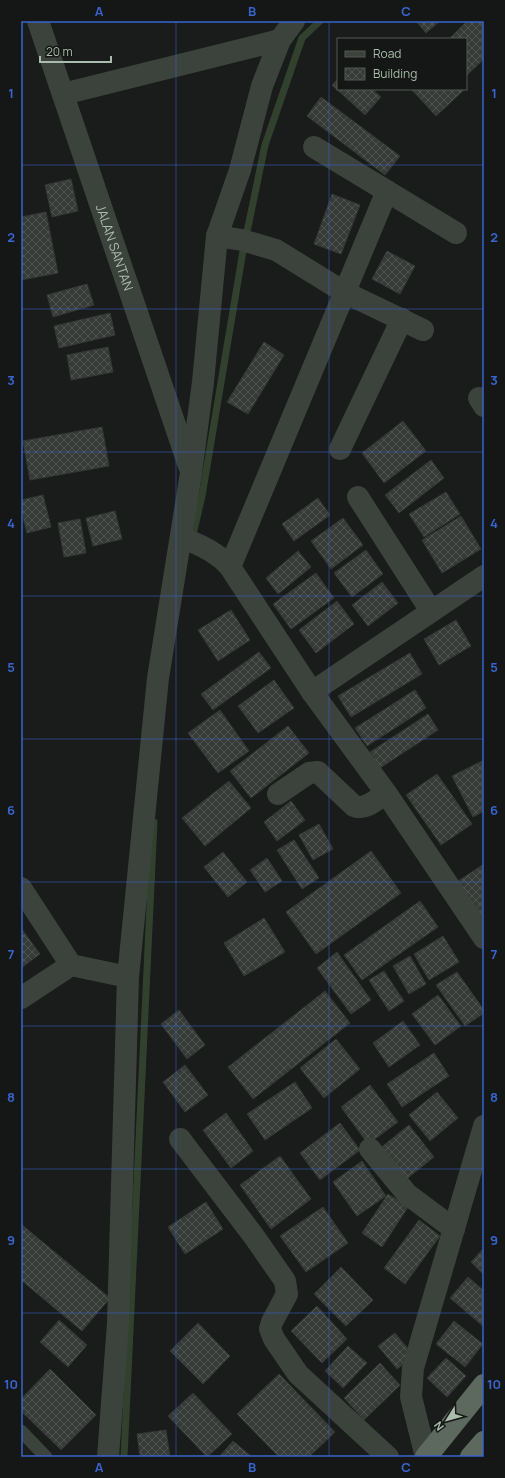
<svg xmlns="http://www.w3.org/2000/svg" width="505" height="1478" viewBox="0 0 505 1478" font-family="Manrope,sans-serif">
	<defs>
		<pattern id="building-cross-hatch" width="8" height="8" patternUnits="userSpaceOnUse"><rect width="8" height="8" fill="#363b37"/><path d="M0 0l8 8M0 8l8-8" fill="none" stroke="#505551"/></pattern>
	</defs>
	<rect width="100%" height="100%" fill="#191c1a"/>
	<g fill="none" stroke-linecap="round" stroke-linejoin="round">
		<!-- stream -->
		<g stroke="#32412d" stroke-width="7">
			<polyline points="192,539 202,496 243,251 265,145 302,38 320,21"/>
			<polyline points="124,1457 154,822"/>
		</g>
	</g>
	<!-- building -->
	<g fill="url(#building-cross-hatch)" stroke="#333835">
		<polygon points="416,21 440,21 426,33"/>
		<polygon points="467,21 484,21 484,59 466,76 466,39 449,39"/>
		<polygon points="338,79 338,89 372,89 381,97 365,115 332,85"/>
		<polygon points="411,89 465,89 436,116"/>
		<polygon points="321,97 400,156 385,175 307,116"/>
		<polygon points="71,179 78,211 52,217 45,185"/>
		<polygon points="332,194 360,205 341,254 314,244"/>
		<polygon points="46,212 58,273 21,280 21,217"/>
		<polygon points="387,251 415,266 400,294 372,279"/>
		<polygon points="87,284 94,305 53,317 47,295"/>
		<polygon points="110,313 115,335 59,348 54,326"/>
		<polygon points="264,342 284,355 248,414 227,402"/>
		<polygon points="108,347 113,372 71,380 67,355"/>
		<polygon points="403,421 426,451 384,483 362,453"/>
		<polygon points="102,427 109,466 30,480 23,441"/>
		<polygon points="431,460 444,478 399,513 385,495"/>
		<polygon points="446,492 460,514 424,537 409,514"/>
		<polygon points="43,495 51,527 27,533 21,509 21,500"/>
		<polygon points="318,498 330,515 294,541 282,524"/>
		<polygon points="115,511 122,539 93,546 86,518"/>
		<polygon points="461,516 481,549 442,573 422,540"/>
		<polygon points="343,518 363,545 331,569 311,541"/>
		<polygon points="80,519 86,553 64,557 58,523"/>
		<polygon points="366,550 383,574 352,597 334,573"/>
		<polygon points="298,551 311,567 278,594 266,578"/>
		<polygon points="316,573 334,598 291,629 273,604"/>
		<polygon points="382,582 398,603 368,626 352,605"/>
		<polygon points="337,601 354,624 316,653 299,630"/>
		<polygon points="231,610 250,640 218,661 198,630"/>
		<polygon points="456,620 471,646 439,665 424,639"/>
		<polygon points="259,652 271,668 213,710 201,694"/>
		<polygon points="410,653 422,674 351,717 338,696"/>
		<polygon points="274,680 294,708 258,733 238,706"/>
		<polygon points="415,690 426,708 367,746 355,728"/>
		<polygon points="220,710 249,751 218,773 188,733"/>
		<polygon points="428,714 438,730 380,768 370,752"/>
		<polygon points="288,726 309,753 251,798 230,771"/>
		<polygon points="484,760 484,811 473,817 452,776"/>
		<polygon points="437,774 472,824 441,845 406,795"/>
		<polygon points="229,781 251,808 205,846 182,818"/>
		<polygon points="291,801 305,820 277,841 264,822"/>
		<polygon points="319,824 333,849 313,860 299,835"/>
		<polygon points="294,840 319,878 302,889 277,850"/>
		<polygon points="371,851 401,893 316,954 286,912"/>
		<polygon points="223,852 247,882 228,897 204,867"/>
		<polygon points="267,858 282,881 265,892 250,870"/>
		<polygon points="484,864 484,921 458,881"/>
		<polygon points="420,901 438,927 362,980 344,955"/>
		<polygon points="264,918 285,952 244,976 224,943"/>
		<polygon points="21,928 40,954 21,968"/>
		<polygon points="443,936 459,962 429,980 414,954"/>
		<polygon points="337,952 371,1000 351,1014 317,968"/>
		<polygon points="410,956 426,984 409,994 393,966"/>
		<polygon points="384,971 404,1001 389,1011 369,980"/>
		<polygon points="457,972 484,1010 484,1013 465,1026 436,985"/>
		<polygon points="325,991 350,1023 253,1099 228,1067"/>
		<polygon points="438,995 461,1026 435,1045 412,1014"/>
		<polygon points="179,1010 205,1045 187,1059 161,1024"/>
		<polygon points="403,1021 420,1045 389,1067 373,1043"/>
		<polygon points="336,1039 360,1069 324,1098 300,1068"/>
		<polygon points="434,1053 449,1076 402,1107 387,1084"/>
		<polygon points="185,1065 208,1095 185,1112 163,1082"/>
		<polygon points="295,1082 312,1108 265,1140 247,1114"/>
		<polygon points="370,1085 398,1122 368,1144 341,1107"/>
		<polygon points="437,1092 458,1118 430,1141 409,1115"/>
		<polygon points="226,1113 253,1151 231,1168 203,1130"/>
		<polygon points="340,1123 360,1150 320,1180 300,1153"/>
		<polygon points="409,1125 434,1157 404,1181 379,1149"/>
		<polygon points="280,1156 311,1199 271,1229 240,1185"/>
		<polygon points="362,1161 386,1196 357,1216 333,1182"/>
		<polygon points="388,1194 408,1207 382,1247 362,1233"/>
		<polygon points="206,1202 223,1229 185,1254 168,1227"/>
		<polygon points="323,1207 348,1243 306,1272 280,1236"/>
		<polygon points="419,1220 440,1236 405,1284 384,1268"/>
		<polygon points="21,1224 110,1298 82,1331 21,1280"/>
		<polygon points="484,1248 484,1275 471,1262"/>
		<polygon points="341,1267 373,1300 346,1326 314,1294"/>
		<polygon points="468,1277 484,1291 484,1327 450,1298"/>
		<polygon points="317,1306 347,1339 322,1363 291,1331"/>
		<polygon points="59,1320 87,1345 68,1367 40,1342"/>
		<polygon points="454,1321 483,1344 465,1367 436,1344"/>
		<polygon points="198,1323 230,1356 203,1384 170,1351"/>
		<polygon points="395,1333 414,1356 397,1369 378,1346"/>
		<polygon points="348,1346 367,1363 343,1388 325,1371"/>
		<polygon points="446,1358 466,1376 447,1397 427,1378"/>
		<polygon points="380,1363 400,1385 364,1420 344,1398"/>
		<polygon points="50,1369 96,1415 61,1450 21,1411 21,1399"/>
		<polygon points="279,1374 335,1432 309,1457 279,1457 237,1414"/>
		<polygon points="193,1393 232,1434 207,1457 168,1416"/>
		<polygon points="166,1430 170,1457 140,1457 137,1434"/>
		<polygon points="233,1441 252,1457 219,1457"/>
	</g>
	<g fill="none" stroke-linecap="round" stroke-linejoin="round">
		<!-- service -->
		<polyline stroke="#3c433d" stroke-width="13" points="21,1431 46,1457"/>
		<!-- minor -->
		<g stroke="#3c433d" stroke-width="22">
			<path id="s1" d="M 38,21 L 189,466"/>
			<polyline points="63,94 280,40"/>
			<polyline points="314,147 456,233"/>
			<polyline points="217,236 242,240 276,250 344,292 423,330"/>
			<polyline points="479,398 484,406"/>
			<polyline points="340,449 402,319"/>
			<polyline points="358,497 431,611"/>
			<path d="M 182,538 C 199,544 218,553 230,567 L 312,692 L 386,793 L 484,938"/>
			<polyline points="230,567 387,191"/>
			<polyline points="312,692 484,576"/>
			<path d="M 278,794 L 309,773 L 318,772 L 354,806 C 365,811 377,799 386,793"/>
			<polyline points="21,888 71,965 21,998"/>
			<polyline points="71,965 128,977"/>
			<polyline points="180,1139 253,1235 285,1281 287,1294 272,1322 270,1329 274,1339 298,1374 388,1457"/>
			<polyline points="370,1149 407,1194 454,1229"/>
			<polyline points="108,1457 118,1323 128,977 158,678 191,473 203,382 217,236 240,170 262,86 280,40 294,21"/>
			<polyline points="426,1457 411,1397 413,1368 484,1126"/>
		</g>
		<!-- trunk -->
		<g stroke="#5d695e" stroke-width="22">
			<polyline points="426,1457 484,1385"/>
			<polyline points="471,1457 484,1442"/>
		</g>
	</g>
	<!-- grid -->
	<path fill="none" stroke="#3964cf" stroke-width="1" stroke-opacity="0.55" d="M 176,21 L 176,1457M 329,21 L 329,1457M 21,165 L 484,165M 21,309 L 484,309M 21,452 L 484,452M 21,596 L 484,596M 21,739 L 484,739M 21,882 L 484,882M 21,1026 L 484,1026M 21,1169 L 484,1169M 21,1313 L 484,1313"/>
	<g text-anchor="middle" dominant-baseline="central" stroke-width="3.5" stroke-linejoin="round" paint-order="stroke">
		<!-- street labels -->
		<g font-size="13" fill="#aabcab" stroke="#141715">
			<text stroke="none"><textPath href="#s1" startOffset="239">JALAN SANTAN</textPath></text>
		</g>
	</g>
	<!-- border -->
	<rect width="505" height="1478" fill="none" stroke="#141715" stroke-width="44"/>
	<!-- legend -->
	<rect x="337" y="38" width="130" height="52" fill="#141715" stroke="#505951"/>
	<rect x="345" y="51" width="20" height="6" fill="#3c433d" stroke="#505951"/>
	<text x="373" y="58" font-size="12" fill="#aabcab">Road</text>
	<rect x="345" y="68" width="20" height="12" fill="url(#building-cross-hatch)" stroke="#505951"/>
	<text x="373" y="78" font-size="12" fill="#aabcab">Building</text>
	<!-- north arrow -->
	<g transform="translate(447 1420) rotate(233)" stroke="#141715" stroke-width="3" paint-order="stroke">
	<path d="M0-3L7 15L0 10L-7 15Z" fill="#aabcab"/>
	<text y="-6" font-size="11" font-weight="bold" text-anchor="middle" fill="#aabcab">N</text>
	</g>
	<!-- scale -->
	<path d="M40 56v6h71v-6" fill="none" stroke="#aabcab" stroke-width="2"/>
	<text x="46" y="56" font-size="12" fill="#aabcab" stroke="#141715" stroke-width="3" paint-order="stroke">20 m</text>
	<rect x="22" y="22" width="461" height="1434" fill="none" stroke="#3964cf" stroke-width="1.5"/>
	<g font-size="13" text-anchor="middle" font-weight="bold" fill="#3964cf">
		<text x="99" y="16">A</text>
		<text x="252" y="16">B</text>
		<text x="406" y="16">C</text>
		<text x="11" y="98">1</text>
		<text x="494" y="98">1</text>
		<text x="11" y="242">2</text>
		<text x="494" y="242">2</text>
		<text x="11" y="385">3</text>
		<text x="494" y="385">3</text>
		<text x="11" y="528">4</text>
		<text x="494" y="528">4</text>
		<text x="11" y="672">5</text>
		<text x="494" y="672">5</text>
		<text x="11" y="815">6</text>
		<text x="494" y="815">6</text>
		<text x="11" y="959">7</text>
		<text x="494" y="959">7</text>
		<text x="11" y="1102">8</text>
		<text x="494" y="1102">8</text>
		<text x="11" y="1245">9</text>
		<text x="494" y="1245">9</text>
		<text x="11" y="1389">10</text>
		<text x="494" y="1389">10</text>
		<text x="99" y="1472">A</text>
		<text x="252" y="1472">B</text>
		<text x="406" y="1472">C</text>
	</g>
</svg>
